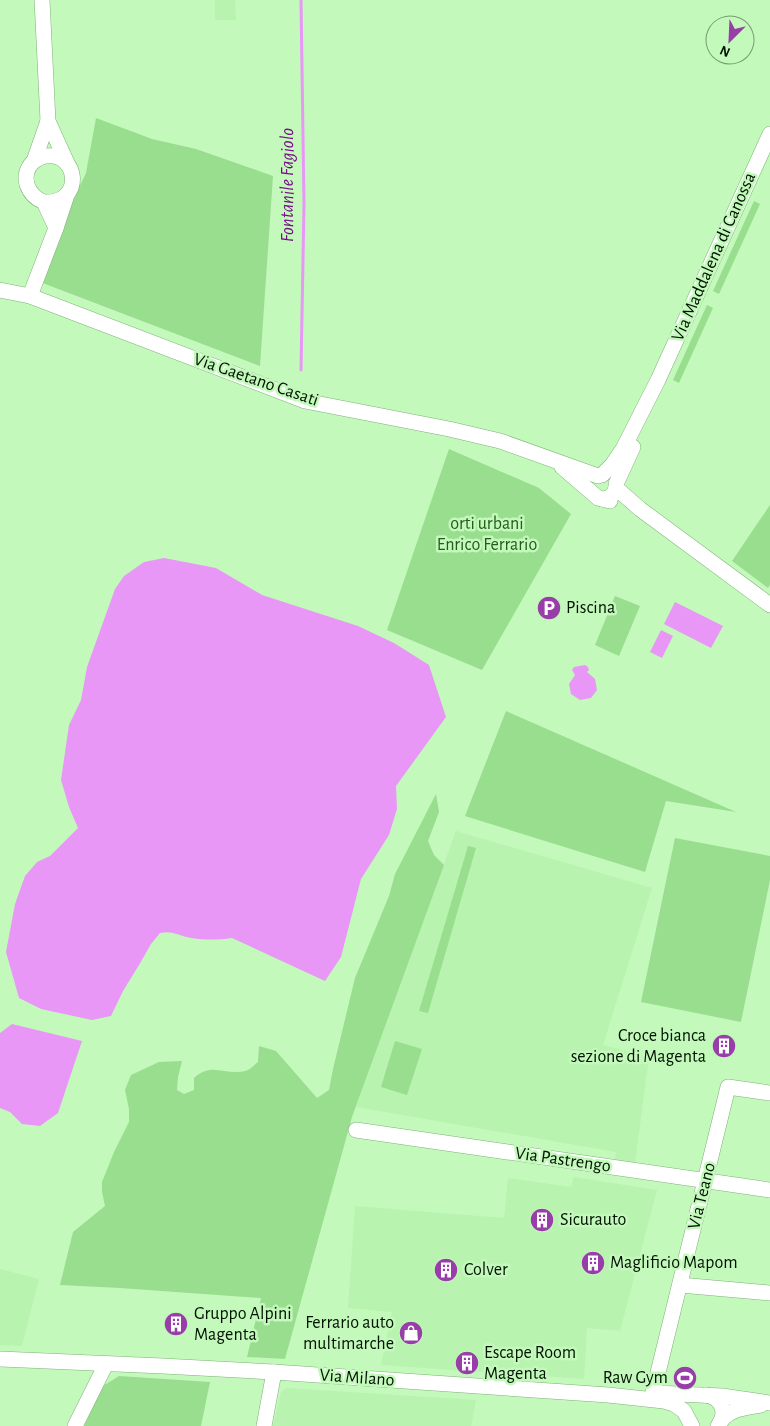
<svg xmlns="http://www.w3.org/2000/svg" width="770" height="1426" viewBox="0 0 770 1426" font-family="'Alegreya Sans',sans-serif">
	<rect width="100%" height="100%" fill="#c4f9bc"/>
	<!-- built -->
	<g fill="#b8f3af">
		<polygon points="215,0 235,0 236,20 215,20"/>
		<polygon points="456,831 652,888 603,1045 649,1057 635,1163 615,1160 616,1152 356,1107"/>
		<polygon points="574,1177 657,1190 620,1331 587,1328 584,1379 381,1365 392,1312 348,1308 355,1206 504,1218 508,1178 571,1187"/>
		<polygon points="0,1269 39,1279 22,1346 0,1345"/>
		<polygon points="286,1388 476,1400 471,1426 273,1426 281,1392"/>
	</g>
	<!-- green -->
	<g fill="#98de8e">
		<polygon points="96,118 152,139 196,149 273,176 260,366 40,282 61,226 86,173"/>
		<polygon points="754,201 760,204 719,294 713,291"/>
		<polygon points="707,305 713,308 679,383 673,380"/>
		<polygon points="449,449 539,488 571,514 482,670 387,630"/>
		<polygon points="770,505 770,585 768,588 732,561"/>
		<polygon points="615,596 640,606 619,656 595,645"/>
		<polygon points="506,711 736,812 666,801 645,872 465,816"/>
		<path d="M 436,794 L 439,812 L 428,841 L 434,855 L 444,865 L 352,1117 L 285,1359 L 247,1357 L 261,1298 L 120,1288 L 60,1285 L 73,1232 L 105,1206 L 102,1192 L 102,1182 L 114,1152 L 129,1122 L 129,1109 L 125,1090 L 131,1075 L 159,1062 L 182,1061 L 178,1077 L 177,1090 L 184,1094 L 194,1090 L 194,1078 C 212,1061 225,1076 245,1071 C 250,1070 254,1065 258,1062 L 259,1046 L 276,1051 L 317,1098 L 329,1090 L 333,1069 L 355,978 L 389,896 L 395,874 Z"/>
		<polygon points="675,838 770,856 770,880 741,1022 641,1002"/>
		<polygon points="468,846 476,848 428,1013 419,1011"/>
		<polygon points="395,1041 422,1049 407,1095 381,1087"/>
		<polygon points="119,1376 210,1382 201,1426 84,1426 103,1386"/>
	</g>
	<!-- water -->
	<g fill="#e897f7">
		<path d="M 164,558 L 216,568 L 262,595 L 358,626 L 394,643 L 429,665 L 446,717 L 396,786 L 397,809 L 389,835 L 361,879 L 341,957 L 325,981 L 232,938 C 218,940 205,940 191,938 C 179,936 173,930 160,933 L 151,944 L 139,965 L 123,991 L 111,1016 L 92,1020 L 41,1009 L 19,998 L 6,952 L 15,904 L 25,876 L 37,862 L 50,856 L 78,828 L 69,807 L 61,780 L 69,725 L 81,700 L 87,667 L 115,589 L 124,576 L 144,562 Z"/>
		<polygon points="675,602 723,626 711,648 664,624"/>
		<polygon points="661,630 673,636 662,658 650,652"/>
		<polygon points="585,665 588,667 589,670 587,672 595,679 597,690 591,698 580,700 571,694 569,684 575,675 572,670 574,667"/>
		<polygon points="12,1024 82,1041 58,1113 40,1126 22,1124 10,1112 0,1108 0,1033"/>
	</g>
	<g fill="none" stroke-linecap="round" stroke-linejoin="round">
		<!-- stream -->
		<polyline stroke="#e897f7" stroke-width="3" points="301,370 304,204 301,0"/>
		<!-- minor casing -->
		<g stroke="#7fb178" stroke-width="16">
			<g id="minor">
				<polyline points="42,0 48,121 68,165"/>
				<polyline points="34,161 48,121"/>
				<path d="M 44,202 C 85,204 78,152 47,156 C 42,156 37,159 33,162 C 19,176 28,196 44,202 L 56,228"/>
				<polyline points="0,290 30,296 305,401 449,429 500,441 598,476"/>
				<polyline points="30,296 56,228 67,195"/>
				<polyline points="562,467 598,498 610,501"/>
				<polyline points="602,475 612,465 623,449 658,380 770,134"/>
				<polyline points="616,488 640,509 770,605"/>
				<path d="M 602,499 C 610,499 617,493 616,484 L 633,447"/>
				<polyline points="356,1130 770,1190"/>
				<polyline points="680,1285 770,1293"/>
				<polyline points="0,1359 163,1366 274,1372 608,1395 664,1401 674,1404 684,1411 692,1426"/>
				<polyline points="653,1393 728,1087 770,1093"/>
				<polyline points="654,1393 722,1396 770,1403"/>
				<path d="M 706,1395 C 722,1398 728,1413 718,1426"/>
				<path d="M 721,1421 C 730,1409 747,1407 761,1405"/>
				<polyline points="75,1426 106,1364"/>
				<polyline points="264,1426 274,1372"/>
			</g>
		</g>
		<!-- minor -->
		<use href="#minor" stroke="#fff" stroke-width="15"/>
	</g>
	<!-- icons -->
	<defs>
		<g id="parking-disc" transform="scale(1.25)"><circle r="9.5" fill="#983ea8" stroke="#c4f9bc"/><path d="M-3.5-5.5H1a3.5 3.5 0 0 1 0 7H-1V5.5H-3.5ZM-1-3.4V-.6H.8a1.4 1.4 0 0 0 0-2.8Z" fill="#fff"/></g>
		<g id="building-disc" transform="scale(1.25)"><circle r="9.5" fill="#983ea8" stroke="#c4f9bc"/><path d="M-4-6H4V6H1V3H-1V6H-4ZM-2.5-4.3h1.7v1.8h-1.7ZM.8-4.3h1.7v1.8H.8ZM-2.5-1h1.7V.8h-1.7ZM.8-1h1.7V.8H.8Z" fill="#fff"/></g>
		<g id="shop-disc" transform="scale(1.25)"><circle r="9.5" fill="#983ea8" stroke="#c4f9bc"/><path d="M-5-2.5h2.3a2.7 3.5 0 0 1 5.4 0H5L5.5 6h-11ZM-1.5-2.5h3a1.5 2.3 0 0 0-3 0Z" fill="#fff"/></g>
		<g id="stadium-disc" transform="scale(1.25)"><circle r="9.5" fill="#983ea8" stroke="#c4f9bc"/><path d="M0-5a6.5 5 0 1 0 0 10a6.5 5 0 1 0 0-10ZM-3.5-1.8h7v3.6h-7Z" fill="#fff"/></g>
	</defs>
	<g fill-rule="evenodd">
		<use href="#parking-disc" x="549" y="608"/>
		<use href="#building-disc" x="724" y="1046"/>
		<use href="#building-disc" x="542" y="1220"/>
		<use href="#building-disc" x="593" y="1263"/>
		<use href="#building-disc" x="446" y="1270"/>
		<use href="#building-disc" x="176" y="1324"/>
		<use href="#shop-disc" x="411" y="1333"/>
		<use href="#building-disc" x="467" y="1363"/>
		<use href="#stadium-disc" x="685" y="1378"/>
	</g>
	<g text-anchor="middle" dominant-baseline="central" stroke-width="5" stroke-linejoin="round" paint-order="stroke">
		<!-- street labels -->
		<g font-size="18" fill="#011101" stroke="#c4f9bc">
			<text transform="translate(714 257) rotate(-66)">Via Maddalena di Canossa</text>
			<text transform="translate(256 380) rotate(19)">Via Gaetano Casati</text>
			<text transform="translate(563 1160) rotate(8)">Via Pastrengo</text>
			<text transform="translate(702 1196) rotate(-76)">Via Teano</text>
			<text transform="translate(357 1378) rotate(4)">Via Milano</text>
		</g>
		<!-- park labels -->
		<g font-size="18" fill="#245c1d" stroke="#c4f9bc">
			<text x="487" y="524">orti urbani<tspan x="487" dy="21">Enrico Ferrario</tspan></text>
		</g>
		<!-- poi labels -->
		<g font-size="18" fill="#011101" stroke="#c4f9bc" text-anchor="start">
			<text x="566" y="608">Piscina</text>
			<text x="706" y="1036" text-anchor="end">Croce bianca<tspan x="706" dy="21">sezione di Magenta</tspan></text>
			<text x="560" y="1220">Sicurauto</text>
			<text x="610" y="1263">Maglificio Mapom</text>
			<text x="464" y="1270">Colver</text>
			<text x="194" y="1314">Gruppo Alpini<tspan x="194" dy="21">Magenta</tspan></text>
			<text x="394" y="1323" text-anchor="end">Ferrario auto<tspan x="394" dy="21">multimarche</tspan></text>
			<text x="484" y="1353">Escape Room<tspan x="484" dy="21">Magenta</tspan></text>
			<text x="668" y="1378" text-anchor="end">Raw Gym</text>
		</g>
		<!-- water labels -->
		<g font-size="19" font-style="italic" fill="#761086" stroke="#c4f9bc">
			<text transform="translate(287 185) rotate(-90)">Fontanile Fagiolo</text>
		</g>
	</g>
	<!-- north arrow -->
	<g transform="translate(730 40) rotate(204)"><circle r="24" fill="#c4f9bc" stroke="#769c71"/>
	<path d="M0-4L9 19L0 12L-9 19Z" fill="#983ea8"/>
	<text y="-8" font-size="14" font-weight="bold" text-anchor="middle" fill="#011101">N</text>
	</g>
</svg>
